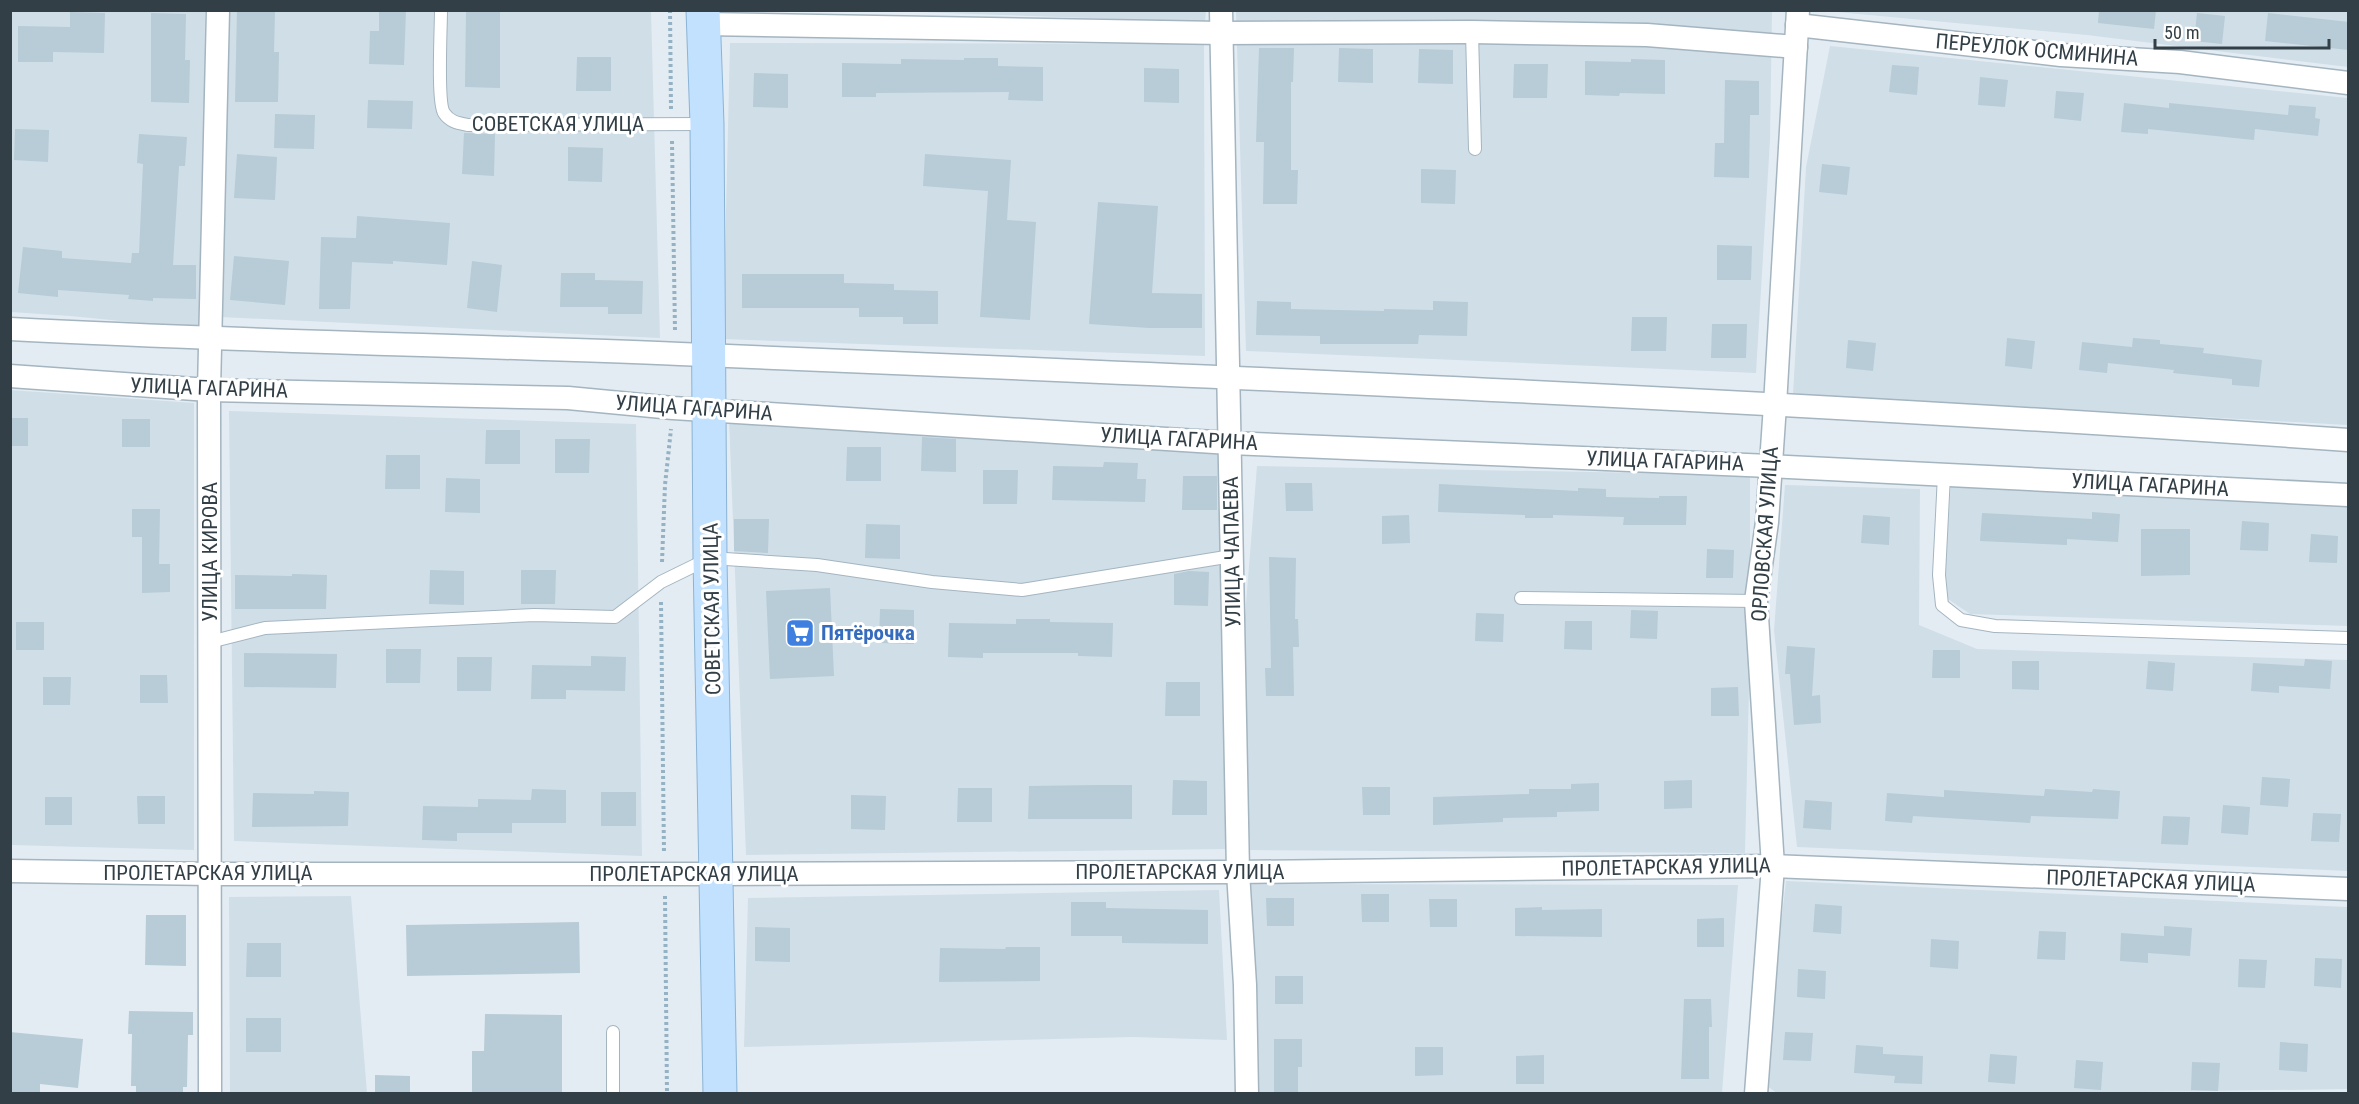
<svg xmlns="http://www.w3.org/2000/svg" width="2359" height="1104" viewBox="0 0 2359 1104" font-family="'Roboto Condensed',sans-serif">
	<rect width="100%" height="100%" fill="#e3ecf3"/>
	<!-- residential -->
	<g fill="#d0dee8">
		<polygon points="1206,10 1205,22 889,11"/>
		<polygon points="10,11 205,11 203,329 70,316 11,312"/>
		<polygon points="227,11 651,11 660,338 221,317"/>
		<polygon points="1236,11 1772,11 1770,140 1756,373 1246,351"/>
		<polygon points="1826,11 2348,11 2348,67 2087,35"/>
		<polygon points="730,43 1204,44 1205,356 723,339"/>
		<polygon points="1830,46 2348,98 2348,425 1793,394 1806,167"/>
		<polygon points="10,390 194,403 194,850 11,845"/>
		<polygon points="229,411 636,424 642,856 234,841"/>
		<polygon points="729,419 1223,454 1227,849 746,855"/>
		<polygon points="1257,466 1750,475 1750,646 1745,853 1249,850 1242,654"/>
		<polygon points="1951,483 2348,506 2348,626 1970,614 1948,599 1945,567"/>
		<polygon points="1785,485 1920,489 1919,625 1977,649 2348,660 2348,871 1797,847 1774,630"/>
		<polygon points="1786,881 2348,907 2348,1089 2069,1093 1778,1094 1763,1083"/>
		<polygon points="1250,884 1738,885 1722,1093 1254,1093"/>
		<polygon points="1219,890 1227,1040 1133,1037 744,1047 748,898"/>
		<polygon points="351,896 367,1093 230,1093 229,897"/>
	</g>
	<!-- building -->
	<g fill="#b7ccd6">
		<polygon points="237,10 275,10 274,52 279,52 278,102 235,102"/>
		<polygon points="379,10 406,10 404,65 369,64 370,31 379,31"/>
		<polygon points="466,10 500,10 500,88 465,87"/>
		<polygon points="2099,10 2156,10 2154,29 2098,23"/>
		<polygon points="70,12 105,13 104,53 53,52 53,62 18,62 18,26 70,27"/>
		<polygon points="151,13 186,14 185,60 190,60 189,103 151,102"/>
		<polygon points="2197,13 2225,16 2222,44 2194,41"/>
		<polygon points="2268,13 2349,22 2349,50 2265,41"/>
		<polygon points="1259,48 1294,48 1293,82 1291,82 1291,170 1298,170 1297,204 1263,204 1264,142 1256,142"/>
		<polygon points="1339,48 1373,49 1373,83 1338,82"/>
		<polygon points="1419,49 1453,50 1453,84 1418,83"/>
		<polygon points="577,57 611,57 611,91 576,91"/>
		<polygon points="964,58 998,58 998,66 1043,67 1043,101 1008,100 1009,92 876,93 876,97 842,97 842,63 901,64 901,59 964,60"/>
		<polygon points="1631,59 1665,60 1665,94 1620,93 1619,96 1585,95 1585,61 1631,62"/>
		<polygon points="1514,64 1548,64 1547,98 1513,98"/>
		<polygon points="1892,65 1919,67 1917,95 1889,92"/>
		<polygon points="1144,68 1179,69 1179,103 1144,102"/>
		<polygon points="754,73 788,74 788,108 753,107"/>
		<polygon points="1980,77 2008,80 2005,107 1978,105"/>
		<polygon points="1725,80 1759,81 1759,115 1750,115 1749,178 1714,177 1715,143 1724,143"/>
		<polygon points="2056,91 2084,93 2081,121 2054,118"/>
		<polygon points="368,100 413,101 412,129 367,128"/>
		<polygon points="2124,103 2169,108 2169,103 2288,115 2289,105 2316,107 2315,118 2320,119 2318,136 2255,129 2254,140 2148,129 2148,134 2121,132"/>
		<polygon points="275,114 315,115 314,149 274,148"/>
		<polygon points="15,129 49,130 48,162 14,160"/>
		<polygon points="464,133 495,134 494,176 462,174"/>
		<polygon points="139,134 187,137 185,166 179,166 173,265 196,265 196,299 153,298 153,301 128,299 129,295 58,290 58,297 18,293 23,247 62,251 62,258 131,263 132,253 139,253 143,164 137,163"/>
		<polygon points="568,147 603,148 602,182 568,181"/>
		<polygon points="237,154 277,157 275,200 234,198"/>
		<polygon points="925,154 1011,160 1007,220 1036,222 1030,320 980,317 988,191 923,186"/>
		<polygon points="1822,164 1850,167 1847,195 1819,192"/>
		<polygon points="1421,169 1456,170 1455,204 1421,203"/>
		<polygon points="1098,202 1158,206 1152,293 1202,294 1202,328 1149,328 1089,324"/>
		<polygon points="357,216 450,223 447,265 393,261 393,264 352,262 350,309 319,309 321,237 356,238"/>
		<polygon points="1717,245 1752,246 1751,280 1717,280"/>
		<polygon points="234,256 289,261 285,305 230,300"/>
		<polygon points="472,261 502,265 497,312 467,308"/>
		<polygon points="561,273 595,273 595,280 643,281 642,314 608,314 608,307 560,307"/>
		<polygon points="742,274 844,274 844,283 894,284 894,290 938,291 938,324 903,324 903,317 859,317 859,308 742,308"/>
		<polygon points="1257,301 1291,302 1291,309 1384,311 1384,309 1433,310 1433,301 1468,302 1467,336 1419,335 1418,344 1320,344 1320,336 1256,335"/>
		<polygon points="1632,317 1667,317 1666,351 1631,351"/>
		<polygon points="1712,324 1747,324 1746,358 1711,358"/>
		<polygon points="2007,338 2035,341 2032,369 2005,366"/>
		<polygon points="2133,338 2160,340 2160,344 2204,348 2203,353 2262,360 2259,387 2232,385 2232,379 2173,373 2174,370 2108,363 2107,373 2079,370 2082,342 2132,347"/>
		<polygon points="1848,340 1876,343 1873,371 1846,368"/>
		<rect x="10" y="418" width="18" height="28"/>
		<rect x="122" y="419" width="28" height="28"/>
		<polygon points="486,430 520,430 520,464 485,464"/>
		<polygon points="922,437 956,439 956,472 921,471"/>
		<polygon points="555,439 590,439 589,473 555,473"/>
		<polygon points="847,447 881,447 881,481 846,481"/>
		<polygon points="386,455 420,455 420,489 385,489"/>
		<polygon points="1104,462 1138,463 1137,479 1146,479 1145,502 1052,500 1053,466 1103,467"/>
		<polygon points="983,470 1018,470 1017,504 983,504"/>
		<polygon points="1183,476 1217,476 1217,510 1182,510"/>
		<polygon points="446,478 480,479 480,513 445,512"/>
		<polygon points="1285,483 1312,483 1313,511 1286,511"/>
		<polygon points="1439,484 1578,491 1578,488 1606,489 1606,497 1659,498 1659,496 1687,496 1686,525 1623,525 1624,517 1553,515 1553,518 1525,518 1525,515 1438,512"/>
		<polygon points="132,509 160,509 159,564 170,564 170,592 142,593 142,537 132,537"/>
		<polygon points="2092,512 2120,514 2118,542 2067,539 2067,545 1980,541 1982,513 2092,519"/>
		<polygon points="1409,515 1410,543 1382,544 1382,516"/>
		<polygon points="1863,515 1890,517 1889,545 1861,543"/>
		<polygon points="734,519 769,519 768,553 734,551"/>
		<polygon points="2242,521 2269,523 2268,551 2240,550"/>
		<polygon points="866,524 900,525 900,559 865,558"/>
		<polygon points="2141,529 2190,529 2190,575 2141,576"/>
		<polygon points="2311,534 2338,536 2337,563 2309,562"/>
		<polygon points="1707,549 1734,550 1733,578 1706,578"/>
		<polygon points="1269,557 1296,558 1295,619 1298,619 1299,647 1293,647 1294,696 1266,696 1265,668 1271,668"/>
		<polygon points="430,570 464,571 464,605 429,604"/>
		<polygon points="521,570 556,570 555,604 521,604"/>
		<polygon points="1189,571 1209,572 1208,606 1174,605 1174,574"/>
		<polygon points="292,574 327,575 326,609 235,609 235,575 292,576"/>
		<polygon points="830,588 834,676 770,679 766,591"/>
		<polygon points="880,609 914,610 914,644 879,643"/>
		<polygon points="1631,610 1658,611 1657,639 1630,638"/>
		<polygon points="1476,613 1504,614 1503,642 1475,641"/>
		<polygon points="1016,619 1050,619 1050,622 1113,623 1112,657 1078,656 1078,653 983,653 983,658 948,657 949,623 1016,624"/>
		<polygon points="1565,621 1592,621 1592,650 1564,649"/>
		<rect x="16" y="622" width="28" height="28"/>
		<polygon points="1787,646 1815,648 1812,696 1820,695 1821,723 1794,725 1790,674 1785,674"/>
		<polygon points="386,649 421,649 420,683 386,683"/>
		<polygon points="1933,650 1960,650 1960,678 1932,678"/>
		<polygon points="244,653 337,654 336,688 244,687"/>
		<polygon points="591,656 626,657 625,691 566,690 566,699 531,699 532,665 591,666"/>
		<polygon points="457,657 492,657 491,691 457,691"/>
		<polygon points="2305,659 2332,661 2330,689 2279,686 2279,693 2251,691 2253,663 2304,666"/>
		<polygon points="2012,661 2039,661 2039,690 2012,689"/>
		<polygon points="2148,661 2175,663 2173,691 2146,689"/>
		<polygon points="140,675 167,675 168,703 140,703"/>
		<polygon points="43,677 71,677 70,705 43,705"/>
		<polygon points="1166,682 1200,682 1200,716 1165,716"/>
		<polygon points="1738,687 1739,716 1711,716 1711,688"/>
		<polygon points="2262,777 2290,779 2288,807 2260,805"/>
		<polygon points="1173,780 1207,781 1207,815 1172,815"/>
		<polygon points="1692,780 1692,808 1664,809 1664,781"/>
		<polygon points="1599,783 1599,811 1557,812 1557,817 1503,818 1503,822 1433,825 1433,797 1529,794 1529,789 1571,789 1571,784"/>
		<polygon points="1098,785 1132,785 1132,819 1028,819 1029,786"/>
		<polygon points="1362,787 1390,787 1390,815 1363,815"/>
		<polygon points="958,788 992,788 992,822 957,822"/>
		<polygon points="532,789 566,790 566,823 512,823 512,833 457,833 457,841 422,840 423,806 478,807 478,799 531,800"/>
		<polygon points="2045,789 2092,792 2093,789 2120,791 2118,819 2031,816 2030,823 1913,816 1912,823 1885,821 1887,793 1944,797 1944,790 2044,796"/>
		<polygon points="314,791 349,792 348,826 252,827 253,793 314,794"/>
		<rect x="601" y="792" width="35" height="34"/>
		<polygon points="851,795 886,796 885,830 851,829"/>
		<polygon points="137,796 165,796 165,824 138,824"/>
		<rect x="45" y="797" width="27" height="28"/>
		<polygon points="1805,800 1832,802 1831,830 1803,828"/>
		<polygon points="2223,805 2250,807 2248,835 2221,833"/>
		<polygon points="2313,813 2341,814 2339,842 2311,841"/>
		<polygon points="2163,816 2190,817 2188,845 2161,844"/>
		<polygon points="1361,894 1389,894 1389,922 1362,922"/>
		<polygon points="1266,898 1294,898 1294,926 1267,926"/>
		<polygon points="1429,899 1457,899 1457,927 1430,927"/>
		<polygon points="1071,902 1106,902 1106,908 1208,910 1208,944 1122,943 1122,936 1071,936"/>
		<polygon points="1815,904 1842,906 1841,934 1813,932"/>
		<polygon points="1542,907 1542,910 1602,909 1602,937 1515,936 1515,908"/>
		<polygon points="146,915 186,915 186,966 145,965"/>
		<polygon points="1724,918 1724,947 1697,947 1697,919"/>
		<polygon points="579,922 580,973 407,976 406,925"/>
		<polygon points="2164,926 2192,928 2190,956 2148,953 2148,963 2120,961 2121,933 2164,936"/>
		<polygon points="755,927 790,928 790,962 755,961"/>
		<polygon points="2039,931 2066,932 2065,960 2037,959"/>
		<polygon points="1931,939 1959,941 1958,969 1930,967"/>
		<polygon points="247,943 281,943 281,977 246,977"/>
		<polygon points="1006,947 1040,947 1040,981 939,982 940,948 1005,949"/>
		<polygon points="2315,958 2342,959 2341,988 2314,986"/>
		<polygon points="2239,959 2267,960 2265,988 2238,987"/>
		<polygon points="1798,969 1826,971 1825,999 1797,997"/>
		<rect x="1275" y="976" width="28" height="28"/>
		<polygon points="1684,999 1711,999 1712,1027 1709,1027 1709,1079 1681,1079"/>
		<polygon points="129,1011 193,1012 193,1035 188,1035 187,1087 183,1087 183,1094 136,1094 136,1086 131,1086 132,1034 128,1034"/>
		<polygon points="485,1014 562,1015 562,1094 472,1094 472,1051 484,1051"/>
		<rect x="246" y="1018" width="35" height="34"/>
		<polygon points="10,1032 83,1039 78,1088 40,1084 40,1094 10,1094"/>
		<polygon points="1785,1032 1813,1033 1811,1061 1783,1060"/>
		<polygon points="1274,1039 1302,1039 1302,1067 1298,1067 1298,1094 1274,1094"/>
		<polygon points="2280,1042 2308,1044 2307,1072 2279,1070"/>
		<polygon points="1856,1045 1883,1047 1883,1054 1923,1056 1922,1084 1894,1083 1895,1076 1854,1073"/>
		<polygon points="1415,1047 1443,1047 1443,1075 1415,1076"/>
		<polygon points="1990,1054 2017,1056 2015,1084 1988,1082"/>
		<polygon points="1544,1055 1544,1084 1516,1084 1516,1056"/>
		<polygon points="2076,1060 2103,1062 2101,1090 2074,1088"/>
		<polygon points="2192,1062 2220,1063 2218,1091 2191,1090"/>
		<polygon points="375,1075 410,1076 410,1094 375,1094"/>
	</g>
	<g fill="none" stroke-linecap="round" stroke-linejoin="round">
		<!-- lane casing -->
		<g stroke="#a4b5c0" stroke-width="14">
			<g id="lane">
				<path d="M 441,10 C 441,29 437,102 444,113 C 450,122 458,123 468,125 L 706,124"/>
				<polyline points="1472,32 1475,149"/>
				<polyline points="1944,475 1939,575 1942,605 1961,620 1995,626 2348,638"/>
				<polyline points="1521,598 1756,601"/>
				<polyline points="210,642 265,628 534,615 615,617 661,582 710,558 817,565 932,582 1022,590 1232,556"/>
				<polyline points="613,1094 613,1032"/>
			</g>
		</g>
		<!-- street casing -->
		<g stroke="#a4b5c0" stroke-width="25">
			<g id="street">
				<polyline points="1221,10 1238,872 1245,985 1247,1094"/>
				<polyline points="704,24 1221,33 1472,32 1647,35 1796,47"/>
				<polyline points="1797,25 2061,55 2180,62 2348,83"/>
				<path d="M 10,329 C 234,341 457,345 680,354 C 1237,377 1793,401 2348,440"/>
				<polyline points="10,376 209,390 568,398 673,408 1230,443 1770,466 2348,495"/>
				<polyline points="10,871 211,874 716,874 1238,872 1773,866 2348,889"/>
				<polyline points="210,1094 209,390 218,10"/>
				<polyline points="1756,1094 1773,866 1756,601 1767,522 1775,405 1798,10"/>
			</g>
		</g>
		<!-- secondary casing -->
		<g stroke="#8bb3d5" stroke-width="35">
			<polyline id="secondary" points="703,10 707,124 710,558 720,1094"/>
		</g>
		<!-- path -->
		<g stroke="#94b2c3" stroke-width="4" stroke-dasharray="3 3" stroke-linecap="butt">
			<polyline points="670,10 671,109"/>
			<polyline points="672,141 675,331"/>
			<polyline points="662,562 665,485 671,429"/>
			<polyline points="661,602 664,853"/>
			<polyline points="665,896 667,1094"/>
		</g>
		<!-- lane -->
		<use href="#lane" stroke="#fff" stroke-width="12"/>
		<!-- street -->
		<use href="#street" stroke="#fff" stroke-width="22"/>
		<!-- secondary -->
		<use href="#secondary" stroke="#c1e1ff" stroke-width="33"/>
	</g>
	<!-- icons -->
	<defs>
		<g id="supermarket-square" transform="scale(1.5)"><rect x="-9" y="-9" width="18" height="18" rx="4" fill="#3f7fe0" stroke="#fff"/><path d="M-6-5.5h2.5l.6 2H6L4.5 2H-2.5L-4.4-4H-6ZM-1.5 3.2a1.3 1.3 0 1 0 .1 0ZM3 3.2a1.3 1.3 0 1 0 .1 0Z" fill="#fff"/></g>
	</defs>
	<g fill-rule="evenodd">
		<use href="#supermarket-square" x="800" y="633"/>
	</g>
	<g text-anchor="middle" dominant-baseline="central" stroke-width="6" stroke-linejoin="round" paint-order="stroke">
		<!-- street labels -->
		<g font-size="21" fill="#323f46" stroke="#fff">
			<text transform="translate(2037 50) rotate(5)">ПЕРЕУЛОК ОСМИНИНА</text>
			<text x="558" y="124">СОВЕТСКАЯ УЛИЦА</text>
			<text transform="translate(209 388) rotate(2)">УЛИЦА ГАГАРИНА</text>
			<text transform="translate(694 408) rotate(4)">УЛИЦА ГАГАРИНА</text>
			<text transform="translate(1179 439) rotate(3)">УЛИЦА ГАГАРИНА</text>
			<text transform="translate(1665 461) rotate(2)">УЛИЦА ГАГАРИНА</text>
			<text transform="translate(2150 485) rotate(3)">УЛИЦА ГАГАРИНА</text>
			<text transform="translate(1765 534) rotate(-86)">ОРЛОВСКАЯ УЛИЦА</text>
			<text transform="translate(210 552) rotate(-90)">УЛИЦА КИРОВА</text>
			<text transform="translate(1232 552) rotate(-91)">УЛИЦА ЧАПАЕВА</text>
			<text transform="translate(712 609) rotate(-91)">СОВЕТСКАЯ УЛИЦА</text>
			<text transform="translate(1666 867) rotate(-1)">ПРОЛЕТАРСКАЯ УЛИЦА</text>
			<text x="1180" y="872">ПРОЛЕТАРСКАЯ УЛИЦА</text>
			<text x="208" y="873">ПРОЛЕТАРСКАЯ УЛИЦА</text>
			<text x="694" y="874">ПРОЛЕТАРСКАЯ УЛИЦА</text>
			<text transform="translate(2151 881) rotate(2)">ПРОЛЕТАРСКАЯ УЛИЦА</text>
		</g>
		<!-- shop labels -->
		<g font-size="21" font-weight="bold" fill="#366cbe" stroke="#fff" text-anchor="start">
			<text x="821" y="633">Пятёрочка</text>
		</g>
	</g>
	<!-- border -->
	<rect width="2359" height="1104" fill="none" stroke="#323f46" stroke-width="24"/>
	<!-- scale -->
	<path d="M2155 39v9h174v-9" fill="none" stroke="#323f46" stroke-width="3"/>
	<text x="2164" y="39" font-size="18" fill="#323f46" stroke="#ffffff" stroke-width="4.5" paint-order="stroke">50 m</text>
</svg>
